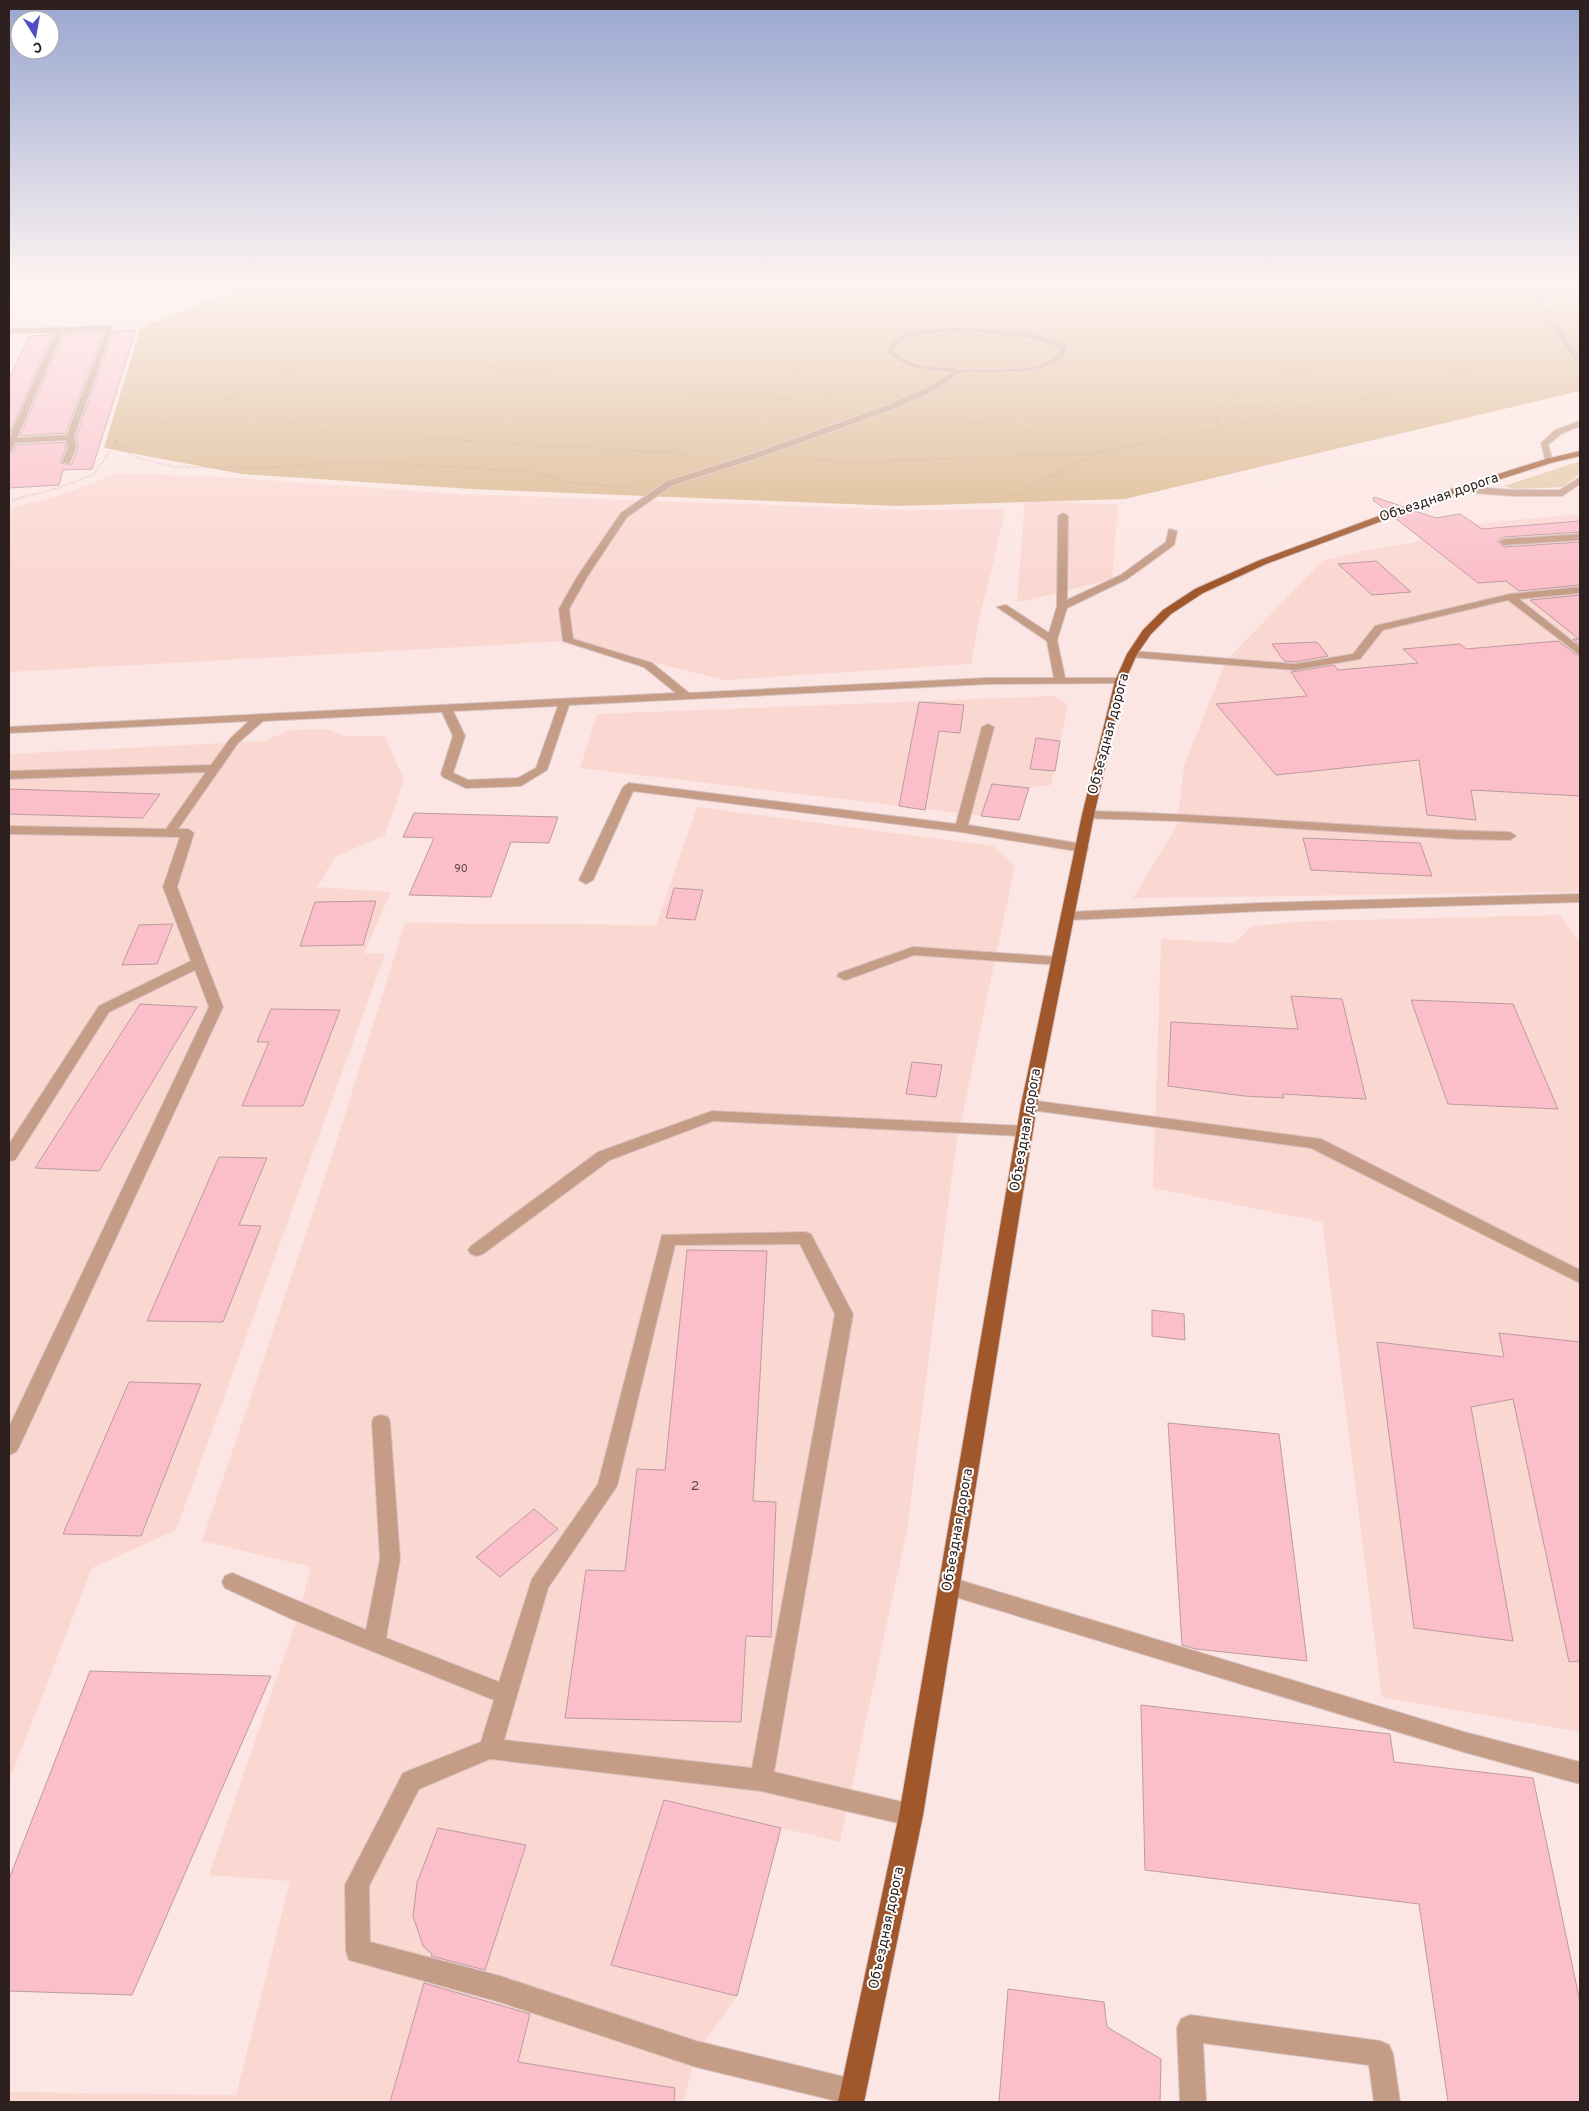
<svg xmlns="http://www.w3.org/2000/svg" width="1589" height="2111" viewBox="0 0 1589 2111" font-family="Overpass,sans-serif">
	<rect width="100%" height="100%" fill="#fce6e3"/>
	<!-- built -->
	<g fill="#fbd7d2">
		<polygon points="118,473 238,478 457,494 910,510 1006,509 980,616 971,664 725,680 568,641 9,672 9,509 64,494"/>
		<polygon points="1025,500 1118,505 1112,579 1025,601 1017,601"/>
		<polygon points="1580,514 1580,892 1133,898 1177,826 1184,766 1226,661 1322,561 1367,550 1411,543 1473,524"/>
		<polygon points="1053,696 1068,705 1051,785 1029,788 1019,820 580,768 597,714"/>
		<polygon points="326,729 345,736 385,736 404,780 385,835 335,857 317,887 391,892 364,953 385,954 176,1530 92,1568 9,1781 9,754 264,741 290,730"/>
		<polygon points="697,807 993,846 1015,866 956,1145 907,1530 840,1842 781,1828 737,1996 696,2054 683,2102 9,2102 9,2092 236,2095 290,1881 209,1875 299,1613 311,1567 202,1541 331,1159 405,923 656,925"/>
		<polygon points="1559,915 1580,941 1580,1732 1382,1697 1322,1222 1153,1188 1161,939 1235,943 1252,926 1311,921"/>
	</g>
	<!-- green -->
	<polygon fill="#e4c8a6" points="1580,461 1580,473 1563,487 1515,489 1504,486"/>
	<!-- forest -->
	<polygon fill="#d9b68b" points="248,283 1580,283 1580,391 1125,499 898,506 471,489 242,474 104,448 140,329"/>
	<!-- building -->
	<g fill="#fbbfca" stroke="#bc9aa0">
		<polygon points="136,330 92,469 63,470 59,485 9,488 9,452 14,451 16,445 65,442 66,448 60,463 71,465 78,449 76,437 113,331"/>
		<polygon points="103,332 66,433 20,436 63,335"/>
		<polygon points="51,335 9,435 9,379 29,336"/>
		<polygon points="1374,497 1401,506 1387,511 1373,500"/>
		<polygon points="1415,511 1436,518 1460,514 1482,529 1580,521 1580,532 1504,537 1497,541 1504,547 1580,542 1580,585 1519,591 1506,581 1478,583 1395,518"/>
		<polygon points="1376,561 1411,592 1372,595 1338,564"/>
		<polygon points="1580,595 1580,645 1573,639 1579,639 1530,600"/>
		<polygon points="1558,641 1580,657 1580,796 1471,790 1476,820 1427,815 1419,760 1276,775 1216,704 1307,696 1291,672 1334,665 1338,670 1418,663 1403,649 1460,644 1466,649"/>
		<polygon points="1317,642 1328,656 1295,662 1284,661 1272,644"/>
		<polygon points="919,702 964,705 960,733 939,731 925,810 899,806"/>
		<polygon points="1036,738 1060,741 1055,771 1030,769"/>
		<polygon points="992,784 1029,788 1019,820 981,816"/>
		<polygon points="9,789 160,794 143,818 9,814"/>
		<polygon points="414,813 558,817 549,843 511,842 491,897 409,895 434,838 403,837"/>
		<polygon points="1303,838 1420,843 1432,876 1311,870"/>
		<polygon points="674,888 703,890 695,920 666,918"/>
		<polygon points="376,901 363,945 300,946 315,902"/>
		<polygon points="173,924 157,964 122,965 139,925"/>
		<polygon points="1291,996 1342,999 1366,1099 1283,1094 1284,1098 1244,1096 1168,1086 1171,1022 1298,1029"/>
		<polygon points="1411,1000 1513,1004 1558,1109 1448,1104"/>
		<polygon points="140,1004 197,1007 99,1171 35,1168"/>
		<polygon points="271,1009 340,1010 303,1106 242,1106 269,1042 257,1042"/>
		<polygon points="912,1062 942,1065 936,1097 906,1094"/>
		<polygon points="219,1157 267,1158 239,1225 261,1226 223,1322 147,1321"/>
		<polygon points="687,1250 767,1251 753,1501 776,1502 771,1637 746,1636 741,1722 565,1718 586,1570 625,1571 637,1469 665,1470"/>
		<polygon points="1152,1310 1184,1314 1185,1340 1152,1336"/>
		<polygon points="1499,1333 1580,1342 1580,1661 1569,1662 1513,1399 1471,1407 1513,1641 1414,1628 1377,1342 1504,1357"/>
		<polygon points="129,1382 201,1384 141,1536 63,1534"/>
		<polygon points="1168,1423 1279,1434 1307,1661 1196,1649 1182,1645"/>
		<polygon points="534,1509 558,1529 500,1577 476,1557"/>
		<polygon points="90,1671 271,1676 132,1995 9,1991 9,1879"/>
		<polygon points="1141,1705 1390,1734 1394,1762 1533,1778 1580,2002 1580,2102 1448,2102 1419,1904 1145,1870"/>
		<polygon points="664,1800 781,1828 737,1996 611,1965"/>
		<polygon points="438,1828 526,1845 485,1970 431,1956 432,1954 423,1946 413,1916 417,1883"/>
		<polygon points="424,1983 530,2014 518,2062 675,2088 674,2102 390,2102"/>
		<polygon points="1008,1989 1104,2002 1107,2027 1161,2059 1160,2102 999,2102"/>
	</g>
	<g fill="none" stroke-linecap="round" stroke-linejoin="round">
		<!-- minor casing -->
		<g stroke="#d7c2c0" stroke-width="2">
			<g id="minor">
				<polygon points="1525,283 1531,283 1580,357 1580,362 1573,359"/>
				<path d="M 113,326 L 74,437 L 76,448 L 69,464 L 62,462 L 68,448 L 66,440 L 15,443 L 12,450 L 9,450 L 9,439 L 54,333 L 9,333 L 9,329 ZM 106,330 L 67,435 L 17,438 L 62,333 Z"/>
				<path d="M 956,328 C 986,329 1044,328 1068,347 L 1065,357 L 1054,364 L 1027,372 L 962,372 L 934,391 L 891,410 L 758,458 L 673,485 L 627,517 L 587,577 L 569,609 L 573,639 L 652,663 L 689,693 L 987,678 L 1054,678 L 1047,641 L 997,607 L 1006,605 L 1049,633 L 1057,606 L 1058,516 L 1063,513 L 1068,516 L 1067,600 L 1121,575 L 1166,542 L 1169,529 L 1177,531 L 1174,545 L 1127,579 L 1067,608 L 1057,640 L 1065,678 L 1120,678 L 1124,679 L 1124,683 L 987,684 L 569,705 L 547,770 L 521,786 L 466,788 L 443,777 L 441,774 L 453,736 L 442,712 L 263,721 L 238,743 L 178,829 L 188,829 L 194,833 L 177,887 L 223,1007 L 19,1447 L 16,1452 L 9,1455 L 9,1427 L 209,1007 L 195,970 L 109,1012 L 15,1160 L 9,1161 L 9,1144 L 99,1006 L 191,961 L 163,887 L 180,837 L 9,834 L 9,826 L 166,829 L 206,772 L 9,779 L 9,771 L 211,765 L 230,739 L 249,721 L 9,733 L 9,727 L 676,693 L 644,667 L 563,641 L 559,609 L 577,577 L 621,513 L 667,481 L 752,454 L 885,406 L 928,387 L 952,372 C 929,370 905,370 887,353 C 885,328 939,329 956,328 ZM 982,333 L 1031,339 L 1060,348 L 1059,354 C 1052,358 1046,362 1038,365 C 1013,373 938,370 914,363 C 906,360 900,356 894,351 C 903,328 960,333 982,333 ZM 558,706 L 536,768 L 518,778 L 468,780 L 453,773 L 465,736 L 453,711 Z"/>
				<polygon points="1580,421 1580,426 1561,434 1548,445 1553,461 1546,463 1541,443 1555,430"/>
				<polygon points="1580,477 1580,484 1562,496 1513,496 1460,492 1456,489 1460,486 1513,490 1560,490"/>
				<polygon points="1580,534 1580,540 1504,545 1499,542 1504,539"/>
				<polygon points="1580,587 1580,593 1519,599 1580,647 1580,655 1508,600 1383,630 1360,659 1295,670 1132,657 1127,654 1132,651 1295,664 1353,654 1375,626 1510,594"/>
				<polygon points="988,724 994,727 968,825 1082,844 1087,845 1088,848 1087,851 1082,852 961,832 633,791 593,880 586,884 579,880 623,787 629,783 956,824 982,727"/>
				<path d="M 1088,811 C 1229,814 1369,829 1510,832 L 1516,836 L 1510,840 L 1459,839 L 1178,821 L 1084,818 L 1082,815 Z"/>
				<polygon points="1580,894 1580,902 1262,911 1069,920 1062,916 1069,912 1262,903"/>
				<polygon points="913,947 1059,957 1066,961 1059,965 914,955 849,979 844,980 837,976 839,973"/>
				<polygon points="1029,1100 1321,1139 1580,1270 1580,1283 1311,1148 1024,1109 1021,1105 1024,1101"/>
				<polygon points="712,1111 1025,1126 1031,1127 1033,1131 1031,1135 1025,1136 713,1121 610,1160 483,1254 477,1256 471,1254 468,1250 471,1246 598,1152"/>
				<path d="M 805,1232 L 811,1234 L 813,1238 L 853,1314 L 774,1772 L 911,1804 L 919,1807 L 923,1815 L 919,1823 L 911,1826 L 761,1791 L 490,1759 L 419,1789 L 369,1886 L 370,1942 L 500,1976 L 696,2041 L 853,2079 L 862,2083 L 866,2092 L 860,2102 L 841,2102 L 696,2067 L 500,2002 L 349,1960 L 346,1951 L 345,1885 L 403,1773 L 481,1742 L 494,1700 L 292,1619 L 225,1588 L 222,1582 L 225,1576 L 232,1573 L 366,1630 L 380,1559 L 372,1422 L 374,1417 L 381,1415 L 388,1417 L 390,1422 L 400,1559 L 386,1638 L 499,1682 L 532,1579 L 598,1484 L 662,1235 ZM 800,1244 L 835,1314 L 752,1768 L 504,1740 L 548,1588 L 617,1486 L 675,1245 Z"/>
				<polygon points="949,1577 1464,1732 1580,1762 1580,1784 1464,1752 949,1595 942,1592 939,1586 942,1580"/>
				<polygon points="1190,2015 1380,2041 1389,2045 1393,2054 1400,2102 1374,2102 1369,2065 1203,2043 1206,2102 1180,2102 1177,2028 1181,2019"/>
			</g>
		</g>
		<!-- major casing -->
		<g stroke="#d7c2c0" stroke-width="2">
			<polygon id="major" points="1580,451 1580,456 1551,463 1463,491 1266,564 1203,593 1171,614 1151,634 1137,654 1125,681 1094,815 1037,1105 923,1815 864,2102 838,2102 899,1815 1021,1105 1082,815 1115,681 1127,654 1143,630 1163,610 1195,589 1260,560 1457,487 1546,459"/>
		</g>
		<!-- path-far1 -->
		<g stroke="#a18f8c" stroke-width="1" stroke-dasharray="0.5 2" stroke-linecap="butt">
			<polyline points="434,283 473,299"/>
			<path d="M 769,283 L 781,311 C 833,337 945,298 1000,283"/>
			<polyline points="1332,283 1363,293"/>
			<polyline points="1347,283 1373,296 1546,348"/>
			<polyline points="9,290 40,283"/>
			<polyline points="36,310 57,298 100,283"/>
			<polyline points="126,327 182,322 251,322 352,334 414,353 507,370 643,389 836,403"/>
			<polyline points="1475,368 1500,334"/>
			<polyline points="229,399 260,416 333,433 475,441"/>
			<polyline points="837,403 792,367 789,346 829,303 860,283"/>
			<polyline points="1217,408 1310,405"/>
			<polyline points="924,415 1069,437 1178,436"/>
			<polyline points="1217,429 1216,408 1255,385 1318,365 1386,300 1397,283"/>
			<polyline points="115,441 229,399 366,337 474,300 513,283"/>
			<polyline points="1154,441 1217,429 1317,404 1369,399 1418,383 1507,360 1552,358"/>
		</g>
		<!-- path -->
		<g stroke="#a18f8c" stroke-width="2" stroke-dasharray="0.5 2.5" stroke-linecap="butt">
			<polyline points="453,440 691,454"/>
			<polyline points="115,441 134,457 174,467 266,468 356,461 532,472 571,483 628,487"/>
			<polyline points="807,459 859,462 1095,453 1161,440"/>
			<polyline points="1011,497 1093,455"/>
			<polyline points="9,501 58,488 94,474 118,440"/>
		</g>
		<!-- minor -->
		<use href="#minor" fill="#c59c86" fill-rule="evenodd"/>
		<!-- major -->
		<use href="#major" fill="#9f572b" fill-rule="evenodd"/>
	</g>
	<!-- sky -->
	<linearGradient id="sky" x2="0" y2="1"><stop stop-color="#98a6d0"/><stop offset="0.49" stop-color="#fef4f2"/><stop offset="1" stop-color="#fef4f2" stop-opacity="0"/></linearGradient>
	<rect width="1589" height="578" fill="url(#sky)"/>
	<g text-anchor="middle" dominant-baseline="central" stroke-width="4" stroke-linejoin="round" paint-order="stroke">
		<!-- number labels -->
		<g font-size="11" fill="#604849">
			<text x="461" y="869">90</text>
		</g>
		<!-- street labels -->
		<g font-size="14" fill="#2d201e" stroke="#fff">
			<text transform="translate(1439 498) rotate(-19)">Объездная дорога</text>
			<text transform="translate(1109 734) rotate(-75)">Объездная дорога</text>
			<text transform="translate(1026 1130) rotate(-80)">Объездная дорога</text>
			<text transform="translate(958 1530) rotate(-80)">Объездная дорога</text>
			<text transform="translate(887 1928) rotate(-78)">Объездная дорога</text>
		</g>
		<!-- near-number labels -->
		<g font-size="14" fill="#604849">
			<text x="695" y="1486">2</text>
		</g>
	</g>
	<!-- border -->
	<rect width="1589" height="2111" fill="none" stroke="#2d201e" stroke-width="20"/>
	<!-- north arrow -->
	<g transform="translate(35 35) rotate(169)"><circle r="24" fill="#ffffff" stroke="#aba6a5"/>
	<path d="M0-4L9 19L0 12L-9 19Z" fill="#4e4ec5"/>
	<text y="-8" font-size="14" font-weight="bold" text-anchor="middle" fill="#2d201e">С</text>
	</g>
</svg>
